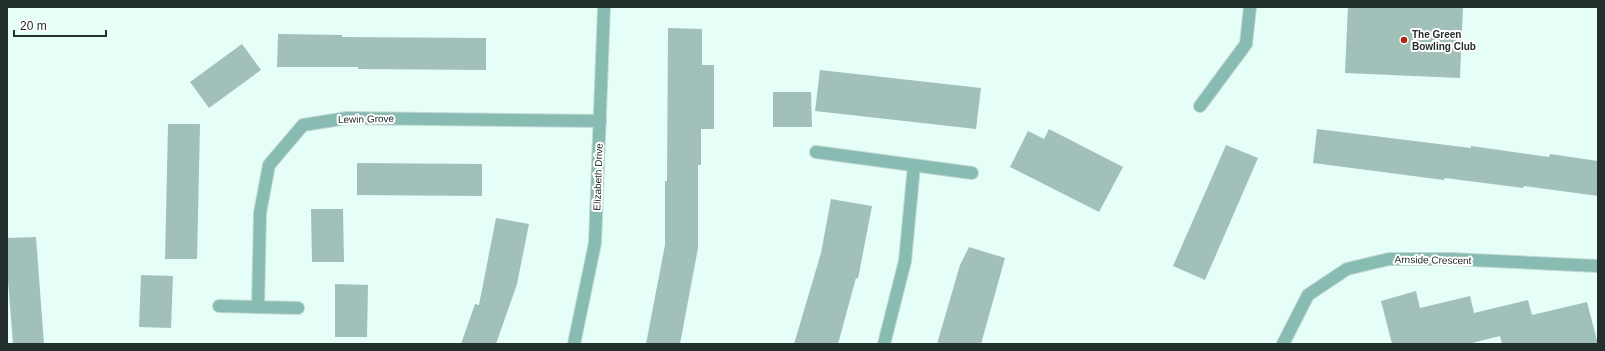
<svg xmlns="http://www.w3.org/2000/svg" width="1605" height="351" viewBox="0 0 1605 351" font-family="Arial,sans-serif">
	<rect width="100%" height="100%" fill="#e5fef8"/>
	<!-- building -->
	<g fill="#a2c0ba">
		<polygon points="1348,7 1463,7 1460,78 1345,73"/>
		<polygon points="668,28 702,29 702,65 714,65 714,129 701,129 701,165 698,165 698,248 680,344 646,344 665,245 665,181 667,181"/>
		<polygon points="278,34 342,35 342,37 486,38 486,70 358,69 358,67 277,67"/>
		<polygon points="242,44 261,70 209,108 190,82"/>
		<polygon points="820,70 981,88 976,129 815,111"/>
		<polygon points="773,92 811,92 812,127 773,127"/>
		<polygon points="168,124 200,124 197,259 165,259"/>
		<polygon points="1049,129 1123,167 1099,212 1010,167 1028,131 1044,139"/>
		<polygon points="1317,129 1471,148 1471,146 1549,157 1550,154 1598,161 1598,196 1524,186 1523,188 1445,178 1444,180 1313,163"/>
		<polygon points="1226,145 1258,158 1205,280 1173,266"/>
		<polygon points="357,163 482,164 482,196 357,195"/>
		<polygon points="831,199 872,206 858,279 856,278 838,344 794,344 821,253"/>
		<polygon points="311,209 343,209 344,262 312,262"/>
		<polygon points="496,218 529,224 517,284 496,344 461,344 475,304 479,305"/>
		<polygon points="36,237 44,344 13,344 7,267 7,238"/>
		<polygon points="969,247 1005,258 981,344 937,344 960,265"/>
		<polygon points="141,275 173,276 171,328 139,327"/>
		<polygon points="335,284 368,285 367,337 335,337"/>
		<polygon points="1416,291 1420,308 1470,296 1474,313 1528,300 1532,315 1587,302 1598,344 1502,344 1500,336 1468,344 1392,344 1381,301"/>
	</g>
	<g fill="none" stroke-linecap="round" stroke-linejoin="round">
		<!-- minor casing -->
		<g stroke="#c2d9d3" stroke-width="14">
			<g id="minor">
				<polyline points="1200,106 1246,44 1250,7"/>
				<polyline points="816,152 972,173"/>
				<polyline points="219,306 298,308"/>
				<polyline points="258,307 260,213 269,165 303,125 347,118 600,121"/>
				<polyline points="574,344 595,243 604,7"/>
				<polyline points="884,344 905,261 914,166"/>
				<polyline points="1283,344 1308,295 1347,269 1389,259 1452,259 1598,266"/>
			</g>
		</g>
		<!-- minor -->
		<use href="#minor" stroke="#88bbb1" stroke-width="12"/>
	</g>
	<!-- markers -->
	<circle fill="#b3270e" stroke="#fff" stroke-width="1.5" cx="1404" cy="40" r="4"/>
	<g text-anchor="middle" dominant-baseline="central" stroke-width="4" stroke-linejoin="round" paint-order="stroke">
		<!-- poi labels -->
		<g font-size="10" font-weight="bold" fill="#232f2c" stroke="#fff" text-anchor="start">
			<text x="1412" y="34">The Green<tspan x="1412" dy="12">Bowling Club</tspan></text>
		</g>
		<!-- street labels -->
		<g font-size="10" fill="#232f2c" stroke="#fff">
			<text transform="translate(366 119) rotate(-1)">Lewin Grove</text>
			<text transform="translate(598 177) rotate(-88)">Elizabeth Drive</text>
			<text transform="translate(1433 260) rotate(1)">Arnside Crescent</text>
		</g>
	</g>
	<!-- border -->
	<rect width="1605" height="351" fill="none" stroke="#232f2c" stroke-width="16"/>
	<!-- scale -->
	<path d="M14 30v6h92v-6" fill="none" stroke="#232f2c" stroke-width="2"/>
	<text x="20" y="30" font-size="12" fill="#232f2c" stroke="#ffffff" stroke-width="3" paint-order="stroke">20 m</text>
</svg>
